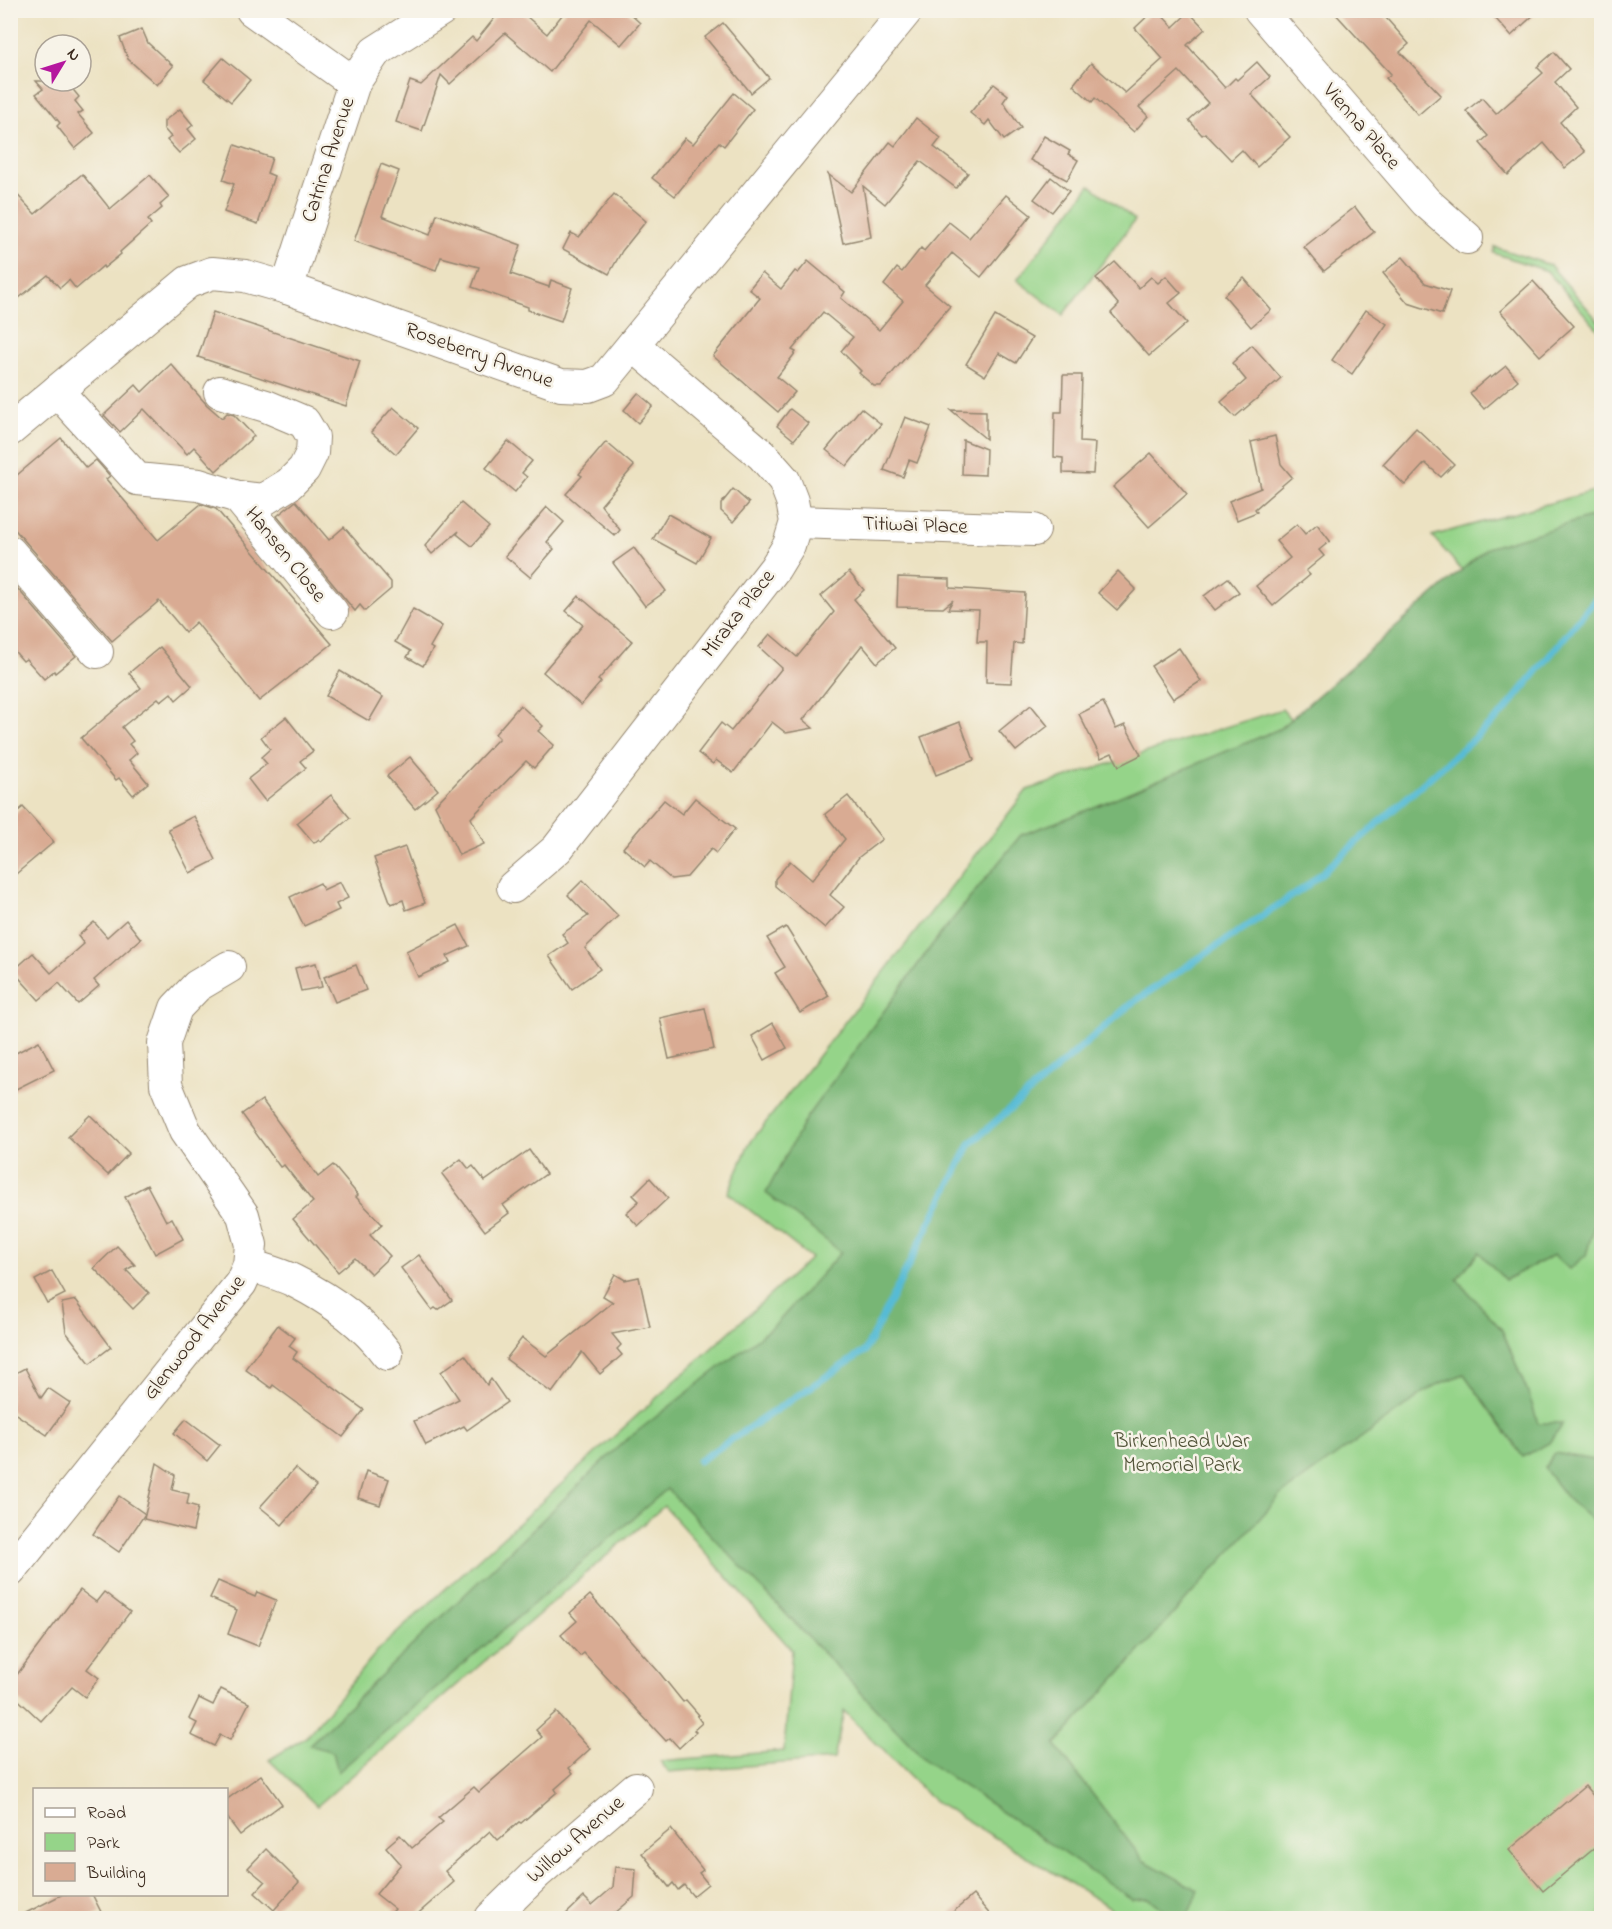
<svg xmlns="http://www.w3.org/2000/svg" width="1612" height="1929" viewBox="0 0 1612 1929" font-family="'Indie Flower',sans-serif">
	<rect width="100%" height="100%" fill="#f7f3e8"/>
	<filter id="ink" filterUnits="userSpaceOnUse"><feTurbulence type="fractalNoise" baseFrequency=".0167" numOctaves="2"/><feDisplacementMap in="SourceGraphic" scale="12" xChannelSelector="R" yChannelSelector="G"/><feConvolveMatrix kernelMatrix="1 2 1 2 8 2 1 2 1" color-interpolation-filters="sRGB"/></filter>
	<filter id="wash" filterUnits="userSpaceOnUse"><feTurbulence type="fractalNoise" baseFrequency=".008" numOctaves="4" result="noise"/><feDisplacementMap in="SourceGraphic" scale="24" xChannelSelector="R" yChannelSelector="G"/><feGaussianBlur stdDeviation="1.35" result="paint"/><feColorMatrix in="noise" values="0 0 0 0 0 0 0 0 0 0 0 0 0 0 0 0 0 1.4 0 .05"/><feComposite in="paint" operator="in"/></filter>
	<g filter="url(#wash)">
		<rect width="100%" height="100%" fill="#ece2c2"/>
		<!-- green -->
		<g fill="#95d489" stroke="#687f54" stroke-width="1.5">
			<polygon points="1090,185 1135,220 1063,315 1017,280"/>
			<polygon points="1495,247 1550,265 1601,324 1601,333 1547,271 1494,253"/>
			<polygon points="1601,489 1601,730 1432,536"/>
			<polygon points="1282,709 1443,894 1601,768 1601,1918 1119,1918 1108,1906 933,1800 844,1711 834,1759 668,1772 660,1761 784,1751 792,1650 664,1506 317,1806 269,1760 306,1737 379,1649 811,1258 728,1193 749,1144 1027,790"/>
		</g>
		<!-- forest -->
		<g fill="#78b675" stroke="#5a704a" stroke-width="1.5">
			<polygon points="1601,514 1601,1203 1586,1255 1569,1269 1554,1255 1505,1280 1479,1252 1457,1279 1502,1330 1530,1398 1538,1423 1563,1423 1549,1443 1523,1457 1464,1374 1432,1387 1280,1496 1055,1745 1143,1860 1198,1890 1187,1918 1175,1918 1149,1898 1132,1899 926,1761 667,1489 338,1772 333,1752 309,1745 621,1444 777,1323 841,1252 766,1193 806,1118 935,941 1021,835 1073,816 1279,729 1487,548"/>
			<polygon points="1555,1453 1594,1460 1601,1466 1601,1528 1567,1498 1544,1468"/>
		</g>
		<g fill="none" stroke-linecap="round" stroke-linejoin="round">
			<!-- stream -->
			<polyline stroke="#57bbd5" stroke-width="7" points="699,1461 865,1351 970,1144 1132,1003 1307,886 1504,712 1602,591"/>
		</g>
		<g id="blocks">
			<!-- building -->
			<g fill="#d9ab93">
				<polygon points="501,10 519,10 547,34 566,10 626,10 640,23 621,45 591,20 550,72 505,33 450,84 441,75 422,131 396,122 410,81 421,85 472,37 476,41"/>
				<polygon points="1154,10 1157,10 1173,27 1189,12 1205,29 1187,45 1225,88 1235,78 1237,80 1257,62 1270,77 1251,94 1290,137 1257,167 1242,150 1231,160 1205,133 1202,135 1189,120 1208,103 1179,71 1139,107 1148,116 1134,132 1095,98 1092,102 1073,85 1091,63 1125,93 1163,59 1135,28"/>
				<polygon points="1332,10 1379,10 1409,44 1400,52 1441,95 1418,115 1386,78 1391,74"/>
				<polygon points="1488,10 1539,10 1511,36"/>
				<polygon points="723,23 769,78 751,93 705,37"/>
				<polygon points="142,29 148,43 173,66 157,85 128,59 120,38"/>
				<polygon points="1554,52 1569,69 1555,82 1576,107 1560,122 1585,152 1565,168 1544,143 1508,175 1480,143 1488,136 1466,111 1482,98 1496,114 1543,73 1537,67"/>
				<polygon points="223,58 250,80 231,102 204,80"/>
				<polygon points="36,81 66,81 79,97 75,101 83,111 78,114 94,133 75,149 57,126 60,123 36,94 43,89"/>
				<polygon points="994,84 1008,95 1003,102 1021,128 1004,140 989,120 985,125 970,113"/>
				<polygon points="734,93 753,109 724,146 719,142 675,196 652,178 685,138 693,144"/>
				<polygon points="180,109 193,125 188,129 196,139 179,153 167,140 171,137 164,129 164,121"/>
				<polygon points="916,118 941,138 934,147 968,173 956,188 920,161 885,204 863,186 871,237 843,243 828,174 851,192 890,142 895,146"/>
				<polygon points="1044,136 1070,151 1068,154 1078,160 1067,180 1030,160"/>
				<polygon points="235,145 272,158 267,173 274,176 258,224 224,212 234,184 223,180"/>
				<polygon points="381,164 399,171 382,216 430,235 437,214 521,245 511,274 549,287 551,280 572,288 561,321 528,310 528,307 472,287 479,267 441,257 436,270 354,241"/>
				<polygon points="82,174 110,209 150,175 169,197 160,205 162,208 148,220 151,224 120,252 121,254 104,268 103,266 76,289 69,280 60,288 48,275 10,305 10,187 35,214"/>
				<polygon points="1051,177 1069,191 1052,212 1034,199"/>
				<polygon points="614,194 646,221 622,251 609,274 563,249 571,233 579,237"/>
				<polygon points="1006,195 1031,215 981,277 952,253 925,285 950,306 881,386 874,386 859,373 861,371 841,351 853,337 823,312 792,350 796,352 777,377 795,392 778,412 713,356 760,298 749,289 762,273 781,289 795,271 798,273 808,261 845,292 841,298 879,330 903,301 884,285 897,268 902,272 921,248 924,251 949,222 969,238"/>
				<polygon points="1355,207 1374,232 1324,271 1304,247"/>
				<polygon points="1403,257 1425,283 1450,291 1442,314 1408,303 1383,273"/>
				<polygon points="1115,262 1139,288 1151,277 1158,283 1166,276 1181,293 1169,303 1187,323 1149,356 1111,313 1119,305 1096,278"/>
				<polygon points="1244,278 1271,310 1251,327 1224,295"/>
				<polygon points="1533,281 1574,326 1540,356 1500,311"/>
				<polygon points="1366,310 1387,324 1352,374 1332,360"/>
				<polygon points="213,312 360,361 346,406 198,357"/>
				<polygon points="995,316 1032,338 1016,363 999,353 985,376 966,364"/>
				<polygon points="1252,345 1281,378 1235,417 1221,402 1246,380 1232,363"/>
				<polygon points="171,364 207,405 222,418 227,413 234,415 254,436 216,471 194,447 187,454 144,409 120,432 104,415 136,385 142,392"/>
				<polygon points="1506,366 1518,380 1484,409 1470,393 1490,376 1491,378"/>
				<polygon points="1063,375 1082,375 1080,442 1095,443 1093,474 1063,473 1063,458 1054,457 1055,412 1062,412"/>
				<polygon points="638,393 653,406 638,423 624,410"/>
				<polygon points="393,407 418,428 396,454 371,432"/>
				<polygon points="861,408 881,424 847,466 826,450"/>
				<polygon points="790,409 808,423 794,440 777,426"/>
				<polygon points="951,410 986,411 986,439"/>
				<polygon points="905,417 931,427 917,463 909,460 903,477 884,470"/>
				<polygon points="1416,428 1454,464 1441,477 1425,463 1405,485 1383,464"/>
				<polygon points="1275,436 1281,464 1292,477 1255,509 1257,512 1237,520 1229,501 1261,488 1251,442"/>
				<polygon points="61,438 86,468 96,460 110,476 106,479 158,540 201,504 216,509 332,644 259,701 196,622 185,632 159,601 112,641 10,524 10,481"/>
				<polygon points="963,440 986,449 985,475 962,474"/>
				<polygon points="508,441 532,461 522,473 527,477 515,492 486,468"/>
				<polygon points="606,442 634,466 601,505 620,530 615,536 566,494 582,476 579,474"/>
				<polygon points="1151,453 1187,494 1149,527 1113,487"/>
				<polygon points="733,489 749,503 733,522 721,511 721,504"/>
				<polygon points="296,501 329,540 344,527 391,582 391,589 365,611 360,605 355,611 277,516"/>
				<polygon points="461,503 489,527 472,546 457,534 459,531 432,554 425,546"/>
				<polygon points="547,507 564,522 547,542 554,549 530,577 505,556"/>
				<polygon points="668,514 711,538 697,563 653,539"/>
				<polygon points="1297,524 1305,534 1317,524 1330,541 1319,550 1324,556 1306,571 1310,575 1273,606 1256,586 1290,558 1276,541"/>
				<polygon points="634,548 666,591 645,606 613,563"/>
				<polygon points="1118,571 1136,589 1117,610 1098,593"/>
				<polygon points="849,572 864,590 854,599 895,648 877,663 862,645 803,720 813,728 786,733 772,722 733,773 716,760 713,764 698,753 721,723 731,731 782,668 759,647 770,634 797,657 834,612 821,596"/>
				<polygon points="898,577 950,579 950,588 1025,593 1022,644 1014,643 1011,683 986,682 987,642 977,642 979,610 948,609 953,600 943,608 897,607"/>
				<polygon points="1228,578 1239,592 1215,610 1204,596"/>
				<polygon points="10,580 76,656 55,673 54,671 44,679 26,659 23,661 10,646"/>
				<polygon points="579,596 632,641 598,680 601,682 581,705 543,672 583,625 566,611"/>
				<polygon points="413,609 442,626 430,647 433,649 423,666 407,657 411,651 395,642"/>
				<polygon points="160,647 192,686 176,700 171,693 161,701 158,698 122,727 133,741 129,744 137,753 129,760 148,783 133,795 119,778 116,780 81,738 141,688 129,673"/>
				<polygon points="1179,648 1201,681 1173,699 1151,666"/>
				<polygon points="340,671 383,697 369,721 326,696"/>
				<polygon points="1103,702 1116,729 1125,725 1141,755 1119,766 1112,753 1101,758 1079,714"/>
				<polygon points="520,705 543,726 538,731 554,745 534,768 526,761 471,818 484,844 459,855 435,805 499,738 495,734"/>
				<polygon points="1031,705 1048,726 1016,751 999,731"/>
				<polygon points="286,717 313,751 300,761 306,768 265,801 248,779 267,764 261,757 270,749 261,737"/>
				<polygon points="960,722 974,760 936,775 921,737"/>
				<polygon points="410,757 438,790 415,809 387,776"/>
				<polygon points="331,795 350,818 321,842 319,839 314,843 297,823"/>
				<polygon points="848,796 882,839 859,857 830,895 844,907 825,928 775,886 775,879 790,861 812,880 845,839 825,814"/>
				<polygon points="695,798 735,829 716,853 711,849 687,877 671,879 650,861 645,867 623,848 664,800 682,814"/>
				<polygon points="23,807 54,842 10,879 10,818"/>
				<polygon points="194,816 216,860 190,873 168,829"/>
				<polygon points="405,847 425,903 406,910 403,900 391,904 374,858"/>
				<polygon points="583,880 618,916 585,948 600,969 572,989 549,956 568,943 562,934 588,916 568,895"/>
				<polygon points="340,882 348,898 336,904 339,910 304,926 290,897 320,883 323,890"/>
				<polygon points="126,920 141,939 94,980 99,986 78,1004 59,983 39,1000 13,971 33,953 51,973 84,944 78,936 94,922 107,937"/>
				<polygon points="458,925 469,946 447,956 450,962 418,977 406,951"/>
				<polygon points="786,927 829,996 800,1013 775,973 785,967 767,938"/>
				<polygon points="316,963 322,987 301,991 295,968"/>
				<polygon points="356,965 366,990 335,1002 324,977"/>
				<polygon points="705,1008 714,1049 669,1059 660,1018"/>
				<polygon points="773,1023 787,1048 765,1060 752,1036"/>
				<polygon points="39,1041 54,1070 10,1092 10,1056"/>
				<polygon points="262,1100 318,1177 333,1165 358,1195 356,1197 382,1224 370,1235 390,1256 371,1274 355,1258 338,1272 293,1219 313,1202 284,1165 280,1167 242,1114"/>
				<polygon points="90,1115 129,1153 108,1175 68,1137"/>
				<polygon points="529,1150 546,1174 503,1205 509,1213 485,1231 442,1174 461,1159 469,1169 473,1166 485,1181"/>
				<polygon points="650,1178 668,1198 638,1226 626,1213 639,1201 633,1195"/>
				<polygon points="147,1185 166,1221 172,1218 183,1239 155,1254 125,1197"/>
				<polygon points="117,1246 135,1265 126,1270 149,1293 133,1309 94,1268"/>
				<polygon points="419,1255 452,1300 438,1310 435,1308 432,1310 401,1268"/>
				<polygon points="52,1271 65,1294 47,1303 35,1280"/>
				<polygon points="615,1274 625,1280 639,1277 650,1327 612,1334 621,1345 617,1349 622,1355 600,1374 582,1352 552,1393 506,1359 522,1338 546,1356 613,1302 603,1296"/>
				<polygon points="76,1300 111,1347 90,1363 66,1332 62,1303"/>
				<polygon points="278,1325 295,1338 289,1346 297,1352 293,1358 364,1410 343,1437 273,1385 271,1388 245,1369"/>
				<polygon points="465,1355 487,1385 491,1379 507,1402 467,1430 464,1426 426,1445 414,1421 459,1399 441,1372"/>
				<polygon points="25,1368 41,1398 48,1388 70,1403 47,1435 10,1410 10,1376"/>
				<polygon points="186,1419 220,1445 207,1461 174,1433"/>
				<polygon points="157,1463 175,1475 172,1490 189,1494 187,1504 198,1507 193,1531 144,1519"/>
				<polygon points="295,1468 316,1486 282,1525 260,1507"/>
				<polygon points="366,1471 389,1479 380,1505 358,1498"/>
				<polygon points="119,1496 145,1514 119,1552 93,1534"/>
				<polygon points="218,1581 255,1597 257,1592 276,1600 258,1646 228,1634 237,1610 210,1598"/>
				<polygon points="80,1590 96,1602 104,1592 130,1612 87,1669 99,1678 85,1697 72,1687 41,1721 10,1692 10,1684"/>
				<polygon points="590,1595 658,1671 683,1702 686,1700 699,1715 697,1716 702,1723 694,1730 696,1732 679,1748 670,1738 666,1741 584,1653 580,1656 561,1635 577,1621 570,1613"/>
				<polygon points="221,1689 249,1703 230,1740 220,1735 214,1746 191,1735 197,1723 189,1719 199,1698 213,1705"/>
				<polygon points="556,1712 590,1749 569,1768 573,1773 555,1789 557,1792 521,1823 519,1822 498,1840 490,1831 445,1871 454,1882 413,1918 387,1918 395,1909 376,1894 401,1864 386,1847 400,1835 412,1848 443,1822 438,1818 474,1787 479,1792 542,1737 536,1730"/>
				<polygon points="261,1775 282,1804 240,1835 226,1816 226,1800"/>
				<polygon points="1585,1786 1602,1806 1602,1842 1543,1891 1509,1850"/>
				<polygon points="671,1829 703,1870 699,1873 708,1884 693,1896 684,1885 678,1890 673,1883 669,1887 642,1853"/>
				<polygon points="266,1849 299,1882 274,1910 255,1893 265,1882 248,1868"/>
				<polygon points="615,1867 636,1869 634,1897 609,1918 562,1918 584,1897 592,1905 613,1887"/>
				<polygon points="63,1894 92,1894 101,1912 89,1918 16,1918"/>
				<polygon points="973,1895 993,1918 946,1918"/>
			</g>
		</g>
	</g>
	<g filter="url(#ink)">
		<use href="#blocks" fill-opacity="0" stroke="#948670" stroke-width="1.5"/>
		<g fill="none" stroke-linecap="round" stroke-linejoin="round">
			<!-- minor casing -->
			<g stroke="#948670" stroke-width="34">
				<g id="minor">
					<polyline points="252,10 354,83"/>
					<polyline points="1260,10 1426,202 1467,238"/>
					<polyline points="287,288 354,83 375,52 441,10"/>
					<polyline points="57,391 137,479 199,485 238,497 263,500 289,484 304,469 312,453 313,437 304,422 266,406 220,392"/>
					<polyline points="10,430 188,282 212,273 245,276 287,288 561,385 588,386 604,380 907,10"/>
					<polyline points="238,497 332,612"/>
					<polyline points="796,522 1034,530"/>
					<polyline points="10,552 97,652"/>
					<polyline points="513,887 557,849 775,568 789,545 796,522 792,501 784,480 762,455 633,345"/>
					<path d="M 249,1265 C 264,1270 280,1274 294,1281 C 328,1298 364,1323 387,1354"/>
					<polyline points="10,1571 241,1283 249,1265 251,1245 243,1215 185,1131 166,1085 164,1043 176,1008 197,986 229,967"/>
					<polyline points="491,1918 537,1873 636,1788"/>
				</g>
			</g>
			<!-- minor -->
			<use href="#minor" stroke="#fff" stroke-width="32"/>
		</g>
	</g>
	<g text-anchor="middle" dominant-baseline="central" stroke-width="5" stroke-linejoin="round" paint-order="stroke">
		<!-- street labels -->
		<g font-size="21" fill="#3b2a1e" stroke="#f7f3e8">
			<text transform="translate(1361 127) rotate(49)">Vienna Place</text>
			<text transform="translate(329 160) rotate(-72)">Catrina Avenue</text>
			<text transform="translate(479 356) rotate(20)">Roseberry Avenue</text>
			<text transform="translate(915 526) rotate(2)">Titiwai Place</text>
			<text transform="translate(285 555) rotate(51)">Hansen Close</text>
			<text transform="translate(739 614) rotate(-52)">Miraka Place</text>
			<text transform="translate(195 1338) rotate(-52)">Glenwood Avenue</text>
			<text transform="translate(576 1840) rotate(-41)">Willow Avenue</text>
		</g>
		<!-- park labels -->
		<g font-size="21" fill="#525439" stroke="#f7f3e8">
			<text x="1182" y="1442">Birkenhead War<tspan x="1182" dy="24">Memorial Park</tspan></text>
		</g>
	</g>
	<!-- margin -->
	<rect width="1612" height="1929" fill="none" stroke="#f7f3e8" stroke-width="36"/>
	<!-- legend -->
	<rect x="33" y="1788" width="195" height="108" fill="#f7f3e8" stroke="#aca397" stroke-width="1.5"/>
	<rect x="45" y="1808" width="30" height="9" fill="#ffffff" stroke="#aca397" stroke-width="1.5"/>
	<text x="87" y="1818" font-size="18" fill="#3b2a1e">Road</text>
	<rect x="45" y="1833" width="30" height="18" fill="#95d489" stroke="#aca397" stroke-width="1.5"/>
	<text x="87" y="1848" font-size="18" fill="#3b2a1e">Park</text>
	<rect x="45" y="1863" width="30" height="18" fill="#d9ab93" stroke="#aca397" stroke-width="1.5"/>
	<text x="87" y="1878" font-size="18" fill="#3b2a1e">Building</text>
	<!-- north arrow -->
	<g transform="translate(63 63) rotate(52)"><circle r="28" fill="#f7f3e8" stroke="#aca397" stroke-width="1.5"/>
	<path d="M0-4.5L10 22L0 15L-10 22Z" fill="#b5179e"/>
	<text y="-9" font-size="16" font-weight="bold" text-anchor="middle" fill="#3b2a1e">N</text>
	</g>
</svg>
